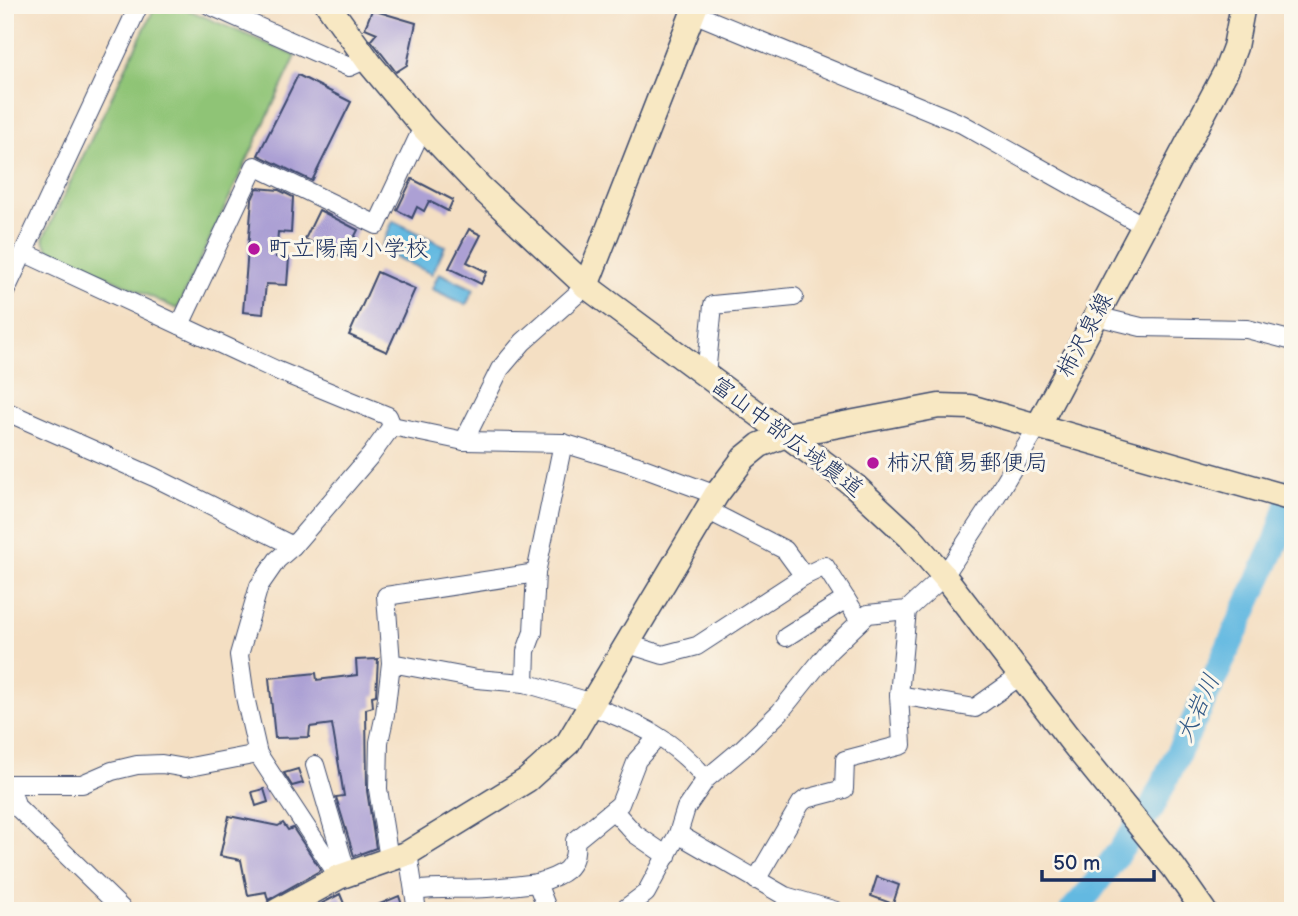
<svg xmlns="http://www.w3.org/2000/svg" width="1298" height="916" viewBox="0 0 1298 916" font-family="'Balsamiq Sans','Klee One',sans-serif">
	<rect width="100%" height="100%" fill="#fbf7ec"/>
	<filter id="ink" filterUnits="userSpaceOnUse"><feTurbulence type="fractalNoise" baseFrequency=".0143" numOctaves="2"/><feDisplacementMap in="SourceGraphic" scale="14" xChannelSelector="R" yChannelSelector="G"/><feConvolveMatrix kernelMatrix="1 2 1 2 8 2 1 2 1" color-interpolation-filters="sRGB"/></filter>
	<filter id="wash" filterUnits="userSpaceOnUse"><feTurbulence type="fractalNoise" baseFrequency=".00686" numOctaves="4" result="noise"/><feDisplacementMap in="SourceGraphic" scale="28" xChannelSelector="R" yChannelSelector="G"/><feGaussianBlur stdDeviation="1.57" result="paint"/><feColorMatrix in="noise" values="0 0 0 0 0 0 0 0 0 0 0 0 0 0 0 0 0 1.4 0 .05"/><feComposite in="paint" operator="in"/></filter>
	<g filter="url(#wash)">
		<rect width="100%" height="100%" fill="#f4dfc3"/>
		<!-- green -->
		<polygon fill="#8fc476" stroke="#557a6a" stroke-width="2" points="156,5 177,5 296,56 177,309 48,249 43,239"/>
		<!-- water -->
		<g fill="#64b9e1" stroke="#4074a0" stroke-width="2">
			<polygon points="393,221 445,246 432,274 380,250"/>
			<polygon points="439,273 474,289 466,305 432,289"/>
		</g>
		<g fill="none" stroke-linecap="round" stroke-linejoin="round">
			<!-- river -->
			<polyline stroke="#64b9e1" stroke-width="26" points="1072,911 1090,891 1152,807 1214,679 1277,540 1293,489"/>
		</g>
		<g id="blocks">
			<!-- building -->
			<g fill="#aca0d4">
				<polygon points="372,10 416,23 407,65 396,72 371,40 377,33 365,28"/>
				<polygon points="298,75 351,102 312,181 258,155"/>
				<polygon points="412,179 453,200 448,211 429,201 424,211 417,207 412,218 397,210"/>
				<polygon points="257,188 279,190 293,197 291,233 278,232 276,257 289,258 287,285 266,284 263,314 243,312 252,199"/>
				<polygon points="319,210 358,230 344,258 305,239"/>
				<polygon points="469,229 481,235 467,262 487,272 481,284 449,268"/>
				<polygon points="377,272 415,289 387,352 349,335"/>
				<polygon points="378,659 376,695 372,696 373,707 366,709 367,791 376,848 354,856 336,797 344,796 332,724 310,727 309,737 275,738 269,678 316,673 317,680 357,675 356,660"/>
				<polygon points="298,769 303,783 292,786 284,773"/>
				<polygon points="264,789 268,802 256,806 252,792"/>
				<polygon points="229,816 278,826 283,823 288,830 293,828 321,870 268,900 266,892 248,895 241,860 220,856"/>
				<polygon points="877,877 899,885 893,904 871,896"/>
				<polygon points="340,894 347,911 325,911 321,904"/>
				<polygon points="399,896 404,911 363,911"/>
			</g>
		</g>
	</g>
	<g filter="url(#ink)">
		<use href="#blocks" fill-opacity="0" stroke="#3c496d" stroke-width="2"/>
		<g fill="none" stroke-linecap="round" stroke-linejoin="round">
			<!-- street casing -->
			<g stroke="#3c496d" stroke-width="20">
				<g id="street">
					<polyline points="209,5 349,67 367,59"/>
					<polyline points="693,13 962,124 1144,226"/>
					<polyline points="23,252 276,370 388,416 392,426"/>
					<polyline points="5,292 139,5"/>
					<polyline points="1096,316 1141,327 1247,329 1293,341"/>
					<polyline points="180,325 255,166 377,225 423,127"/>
					<polyline points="706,375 713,305 794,297"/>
					<polyline points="5,411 154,477 293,546"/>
					<polyline points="464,441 500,369 523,342 586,286"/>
					<polyline points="707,510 785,550 804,576 825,566 860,621"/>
					<polyline points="536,573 563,443"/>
					<polyline points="786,637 846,599"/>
					<polyline points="628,644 663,655 697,646 804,576"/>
					<polyline points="525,683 593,703"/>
					<polyline points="899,695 975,708 1020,676"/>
					<path d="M 591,706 C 637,723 674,739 706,779"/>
					<polyline points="658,737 637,760 620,804 613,810 635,834 667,856"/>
					<polyline points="315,765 347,874"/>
					<polyline points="5,784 82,784 112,771 137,765 162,764 185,768 258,754"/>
					<polyline points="9,784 17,807 124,911"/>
					<polyline points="678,834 785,896 836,911"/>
					<polyline points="408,853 417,911"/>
					<polyline points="389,859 378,789 379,742 385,714 391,663 386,596 536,573 533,632 526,651 525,683 477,679 391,663"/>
					<polyline points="339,877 258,754 245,697 239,655 259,586 277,560 293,546 371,455 392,426 464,441 563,443 635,465 716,495"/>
					<polyline points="756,880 801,803 806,799 844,789 845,760 902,745 899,695 907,610"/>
					<path d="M 414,891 C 438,887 462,890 487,888 C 504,887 520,885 537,883"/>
					<path d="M 548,911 L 537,883 C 561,876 578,869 575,841 L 613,810"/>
					<polyline points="622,911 646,893 678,834 686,808 706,779 742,749 780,712 829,651 868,614 907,610 944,576 994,500 1038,426"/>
				</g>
			</g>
			<!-- secondary casing -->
			<g stroke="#3c496d" stroke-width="27">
				<g id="secondary">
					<polyline points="328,5 371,65 423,127 480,187 586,286 855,486 910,537 944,576 1071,741 1174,868 1204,911"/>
					<polyline points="586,286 696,5"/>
					<polyline points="1038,426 1226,71 1235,47 1243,5"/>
					<polyline points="277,911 339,877 408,853 527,780 568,743 716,495 744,458 760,445 786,435 939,406 970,407 1293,499"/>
				</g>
			</g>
			<!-- street -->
			<use href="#street" stroke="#fff" stroke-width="18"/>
			<!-- secondary -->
			<use href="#secondary" stroke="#f8e8c3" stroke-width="24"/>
		</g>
	</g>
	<!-- markers -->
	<g fill="#b5179e" stroke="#fbf7ec" stroke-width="2.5">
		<circle cx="254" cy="249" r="7"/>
		<circle cx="873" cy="463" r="7"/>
	</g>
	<g text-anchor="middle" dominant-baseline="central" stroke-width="6" stroke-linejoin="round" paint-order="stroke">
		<!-- poi labels -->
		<g font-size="23" fill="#1b2f5e" stroke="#fbf7ec" text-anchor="start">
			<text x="268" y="249">町立陽南小学校</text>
			<text x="887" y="463">柿沢簡易郵便局</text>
		</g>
		<!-- street labels -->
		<g font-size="23" fill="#1b2f5e" stroke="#fbf7ec">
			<text transform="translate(1085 335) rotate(-62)">柿沢泉線</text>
			<text transform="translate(787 437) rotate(37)">富山中部広域農道</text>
		</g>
		<!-- water labels -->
		<g font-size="24" font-style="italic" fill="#315885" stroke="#fbf7ec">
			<text transform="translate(1198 708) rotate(-65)">大岩川</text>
		</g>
	</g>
	<!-- margin -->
	<rect width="1298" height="916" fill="none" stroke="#fbf7ec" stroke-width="28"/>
	<!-- scale -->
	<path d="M1042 870v10h112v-10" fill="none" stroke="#1b2f5e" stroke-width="3.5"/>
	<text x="1053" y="870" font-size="21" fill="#1b2f5e" stroke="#fbf7ec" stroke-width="5" paint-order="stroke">50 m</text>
</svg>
